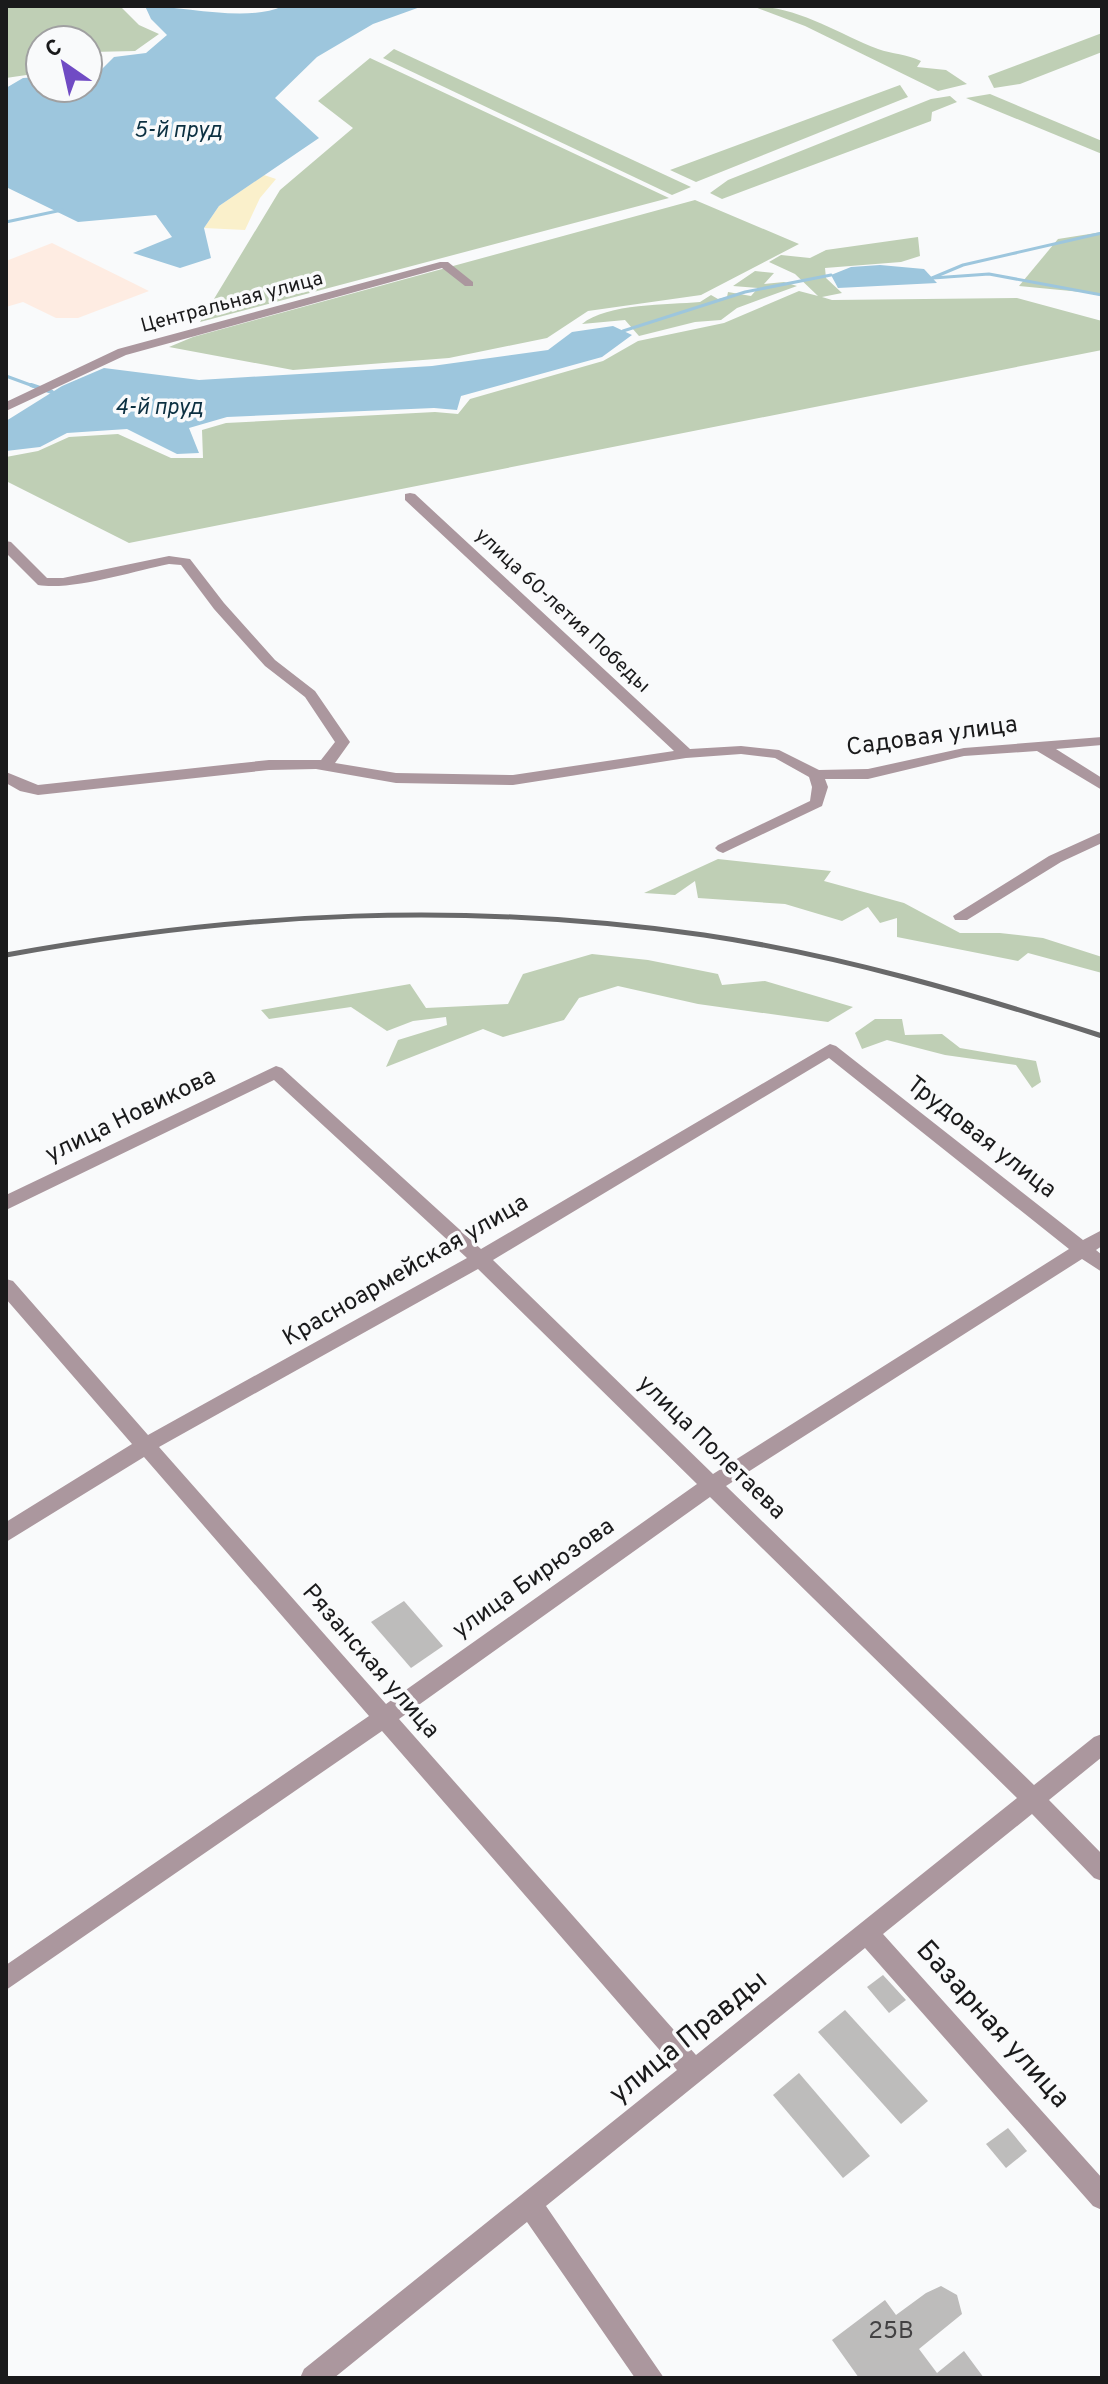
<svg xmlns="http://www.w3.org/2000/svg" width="1108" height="2384" viewBox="0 0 1108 2384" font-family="Overpass,sans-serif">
	<rect width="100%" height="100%" fill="#f9fafb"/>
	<!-- industrial -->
	<polygon fill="#feece2" points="52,243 149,291 78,318 56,318 23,302 6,307 6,261"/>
	<!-- green -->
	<g fill="#bfcfb5">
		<polygon points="8,6 120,6 139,25 159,34 135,51 92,52 93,67 88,68 88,40 40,40 40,73 6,78"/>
		<path d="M 752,6 C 797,6 837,33 878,49 C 892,54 907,54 921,61 L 917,67 L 946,70 L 967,84 L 938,91 L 805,26 Z"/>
		<polygon points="1102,33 1102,52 1020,84 994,88 988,76"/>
		<polygon points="394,49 691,187 672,195 383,58"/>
		<polygon points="370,58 669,198 200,322 280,190 353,128 318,101"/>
		<polygon points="900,85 908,97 696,182 670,170"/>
		<polygon points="990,94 1102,141 1102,154 966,98"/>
		<polygon points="950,96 957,102 932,112 931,121 722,199 710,193 728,180 931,99"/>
		<polygon points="695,200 799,244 701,295 588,311 547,338 449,358 293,370 169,347 193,337"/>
		<polygon points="1102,232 1102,294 1019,286 1058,239"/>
		<polygon points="918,237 920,256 901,262 825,268 826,278 842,293 822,297 832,300 1017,298 1102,321 1102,350 129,543 6,481 6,457 38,451 69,437 118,434 171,458 203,458 202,430 226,423 435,412 458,414 470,399 603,361 638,341 724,323 799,291 818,296 795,274 769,262 781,255 810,258 826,250"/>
		<path d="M 755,271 L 774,273 L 764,284 L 784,282 L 797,286 L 737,308 L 721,320 L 695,322 L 639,336 L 625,320 L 582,324 C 607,303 668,305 700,302 L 711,295 L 718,299 L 727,297 L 728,292 L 751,296 L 758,288 L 733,286 Z"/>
		<polygon points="718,859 831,871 824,881 904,903 960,933 1000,933 1043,938 1102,957 1102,973 1028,953 1018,961 897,937 897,918 880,923 868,907 842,921 785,904 698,898 695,881 675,895 644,893"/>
		<polygon points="592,954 648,960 718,974 722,985 765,981 853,1007 828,1022 698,1004 618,986 579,998 564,1020 503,1037 483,1029 386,1067 398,1040 447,1025 446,1017 413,1021 387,1031 351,1007 269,1019 261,1010 410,984 426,1008 508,1004 523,974"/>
		<polygon points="875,1019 902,1019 905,1035 942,1034 960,1048 1036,1061 1041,1082 1032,1088 1016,1065 945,1055 887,1040 862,1049 855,1033"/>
	</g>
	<!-- sand -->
	<polygon fill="#faf0cb" points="264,175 276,179 260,198 245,230 204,228 219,206"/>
	<!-- water -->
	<g fill="#9dc6dd">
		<path d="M 145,6 C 186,6 246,23 283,6 L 423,6 L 373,24 L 317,57 L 275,98 L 319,138 L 219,206 L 204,228 L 211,258 L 180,268 L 133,253 L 172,237 L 156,215 L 78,222 L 6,187 L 6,88 L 23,78 L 40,77 L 40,88 L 88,88 L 88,75 L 97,74 L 114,57 L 146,53 L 167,35 L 151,19 Z"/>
		<polygon points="880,265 924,269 937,283 838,288 831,275 851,267"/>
		<polygon points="613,326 632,335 602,357 461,396 457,410 434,408 227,417 189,428 199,453 177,454 127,429 67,433 40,447 6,451 6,421 62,386 104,368 199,380 432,366 548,350 572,332"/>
	</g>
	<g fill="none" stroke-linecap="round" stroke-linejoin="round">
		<!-- stream-far1 -->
		<g stroke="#9dc6dd" stroke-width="3">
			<polyline points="6,222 62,210"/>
			<polyline points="932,278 963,265 1102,233"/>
			<polyline points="933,278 989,274 1102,295"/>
			<polyline points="623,331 745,292 831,275"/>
			<polyline points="6,376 36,387"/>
		</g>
		<!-- stream -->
		<polyline stroke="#9dc6dd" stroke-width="4" points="31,385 52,392"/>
	</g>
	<!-- building -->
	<g fill="#bdbcbb">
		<polygon points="404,1601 443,1646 411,1668 371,1622"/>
		<polygon points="883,1975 906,2000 889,2013 867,1987"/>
		<polygon points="845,2010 928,2101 901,2124 818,2032"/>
		<polygon points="799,2073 870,2156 843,2178 773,2095"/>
		<polygon points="1008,2128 1027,2151 1006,2168 986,2144"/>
		<polygon points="941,2286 957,2295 962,2314 919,2349 937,2373 964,2351 984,2378 859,2378 832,2340 885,2300 896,2315 926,2293"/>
	</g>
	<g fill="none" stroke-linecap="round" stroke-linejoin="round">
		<!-- street -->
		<g fill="#ab979e" fill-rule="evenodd">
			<polygon points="440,262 448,262 473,282 473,286 465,286 442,268 126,355 6,411 6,402 118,349"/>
			<path d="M 410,493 L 415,494 L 690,749 L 741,746 L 779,750 L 819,770 L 868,769 L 964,748 L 1102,737 L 1102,745 L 1056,749 L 1102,778 L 1102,790 L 1037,751 L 964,756 L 868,779 L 825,779 L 828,787 L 822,806 L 723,853 L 718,851 L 715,848 L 718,845 L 810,801 L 812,787 L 809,777 L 775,758 L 741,754 L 686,758 L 513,785 L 396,783 L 316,769 L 269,770 L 38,795 L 20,791 L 6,783 L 6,772 L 38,785 L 269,760 L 321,760 L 335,742 L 305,697 L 265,666 L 214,609 L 181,565 L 169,564 C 134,571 72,591 38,585 L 6,553 L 6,541 L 11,542 L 47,578 L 63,578 L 169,556 L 190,559 L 224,603 L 275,660 L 315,691 L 350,742 L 335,763 L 396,773 L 513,775 L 674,751 L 405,500 L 405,494 Z"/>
			<polygon points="1102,832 1102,843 1061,862 967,920 955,920 953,916 1049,856"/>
			<path d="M 830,1044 L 836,1046 L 1083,1240 L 1102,1230 L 1102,1246 L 1096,1250 L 1102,1255 L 1102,1272 L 1082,1259 L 726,1486 L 1034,1785 L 1094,1737 L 1102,1734 L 1102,1757 L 1049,1800 L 1102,1854 L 1102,1881 L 1094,1878 L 1032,1814 L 883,1934 L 1102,2178 L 1102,2210 L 1093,2206 L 865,1948 L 546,2206 L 664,2378 L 635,2378 L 527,2222 L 334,2378 L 300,2378 L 304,2369 L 677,2070 L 382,1731 L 6,1990 L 6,1965 L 369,1716 L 144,1457 L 6,1542 L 6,1522 L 132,1444 L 6,1299 L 6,1279 L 13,1281 L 148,1435 L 467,1258 L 274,1080 L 6,1210 L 6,1195 L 276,1066 L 282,1068 L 481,1249 ZM 829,1058 L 1069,1249 L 713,1474 L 493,1260 ZM 478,1269 L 697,1484 L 386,1704 L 159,1447 ZM 710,1497 L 1017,1798 L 696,2055 L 399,1719 Z"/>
		</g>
		<!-- rail -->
		<path stroke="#69696a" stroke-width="5" d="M 6,955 C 243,912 464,901 704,935 C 839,955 972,994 1102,1036"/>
	</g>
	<g text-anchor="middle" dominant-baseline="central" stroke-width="7" stroke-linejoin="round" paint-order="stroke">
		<!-- far-street labels -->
		<g font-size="20" fill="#1a1a1b" stroke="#f9fafb">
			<text transform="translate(232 303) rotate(-15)">Центральная улица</text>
			<text transform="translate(562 611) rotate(43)">улица 60-летия Победы</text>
		</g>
		<!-- far-water labels -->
		<g font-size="22" font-style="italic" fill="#0c3041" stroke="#f9fafb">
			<text x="178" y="131">5-й пруд</text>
			<text x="159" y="408">4-й пруд</text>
		</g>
		<!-- street labels -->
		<g font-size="24" fill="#1a1a1b" stroke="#f9fafb">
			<text transform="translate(932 737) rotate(-8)">Садовая улица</text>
			<text transform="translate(131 1116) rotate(-26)">улица Новикова</text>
			<text transform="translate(981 1138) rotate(38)">Трудовая улица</text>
			<text transform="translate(406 1271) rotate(-30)">Красноармейская улица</text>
			<text transform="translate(711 1448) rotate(44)">улица Полетаева</text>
			<text transform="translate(534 1579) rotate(-35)">улица Бирюзова</text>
			<text transform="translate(370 1662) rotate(49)">Рязанская улица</text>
		</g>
		<!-- near-number labels -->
		<g font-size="24" fill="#434243">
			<text x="891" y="2332">25В</text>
		</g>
		<!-- near-street labels -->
		<g font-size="28" fill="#1a1a1b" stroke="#f9fafb">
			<text transform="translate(992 2025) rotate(48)">Базарная улица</text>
			<text transform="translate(689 2038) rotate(-39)">улица Правды</text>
		</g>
	</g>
	<!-- border -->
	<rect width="1108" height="2384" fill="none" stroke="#1a1a1b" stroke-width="16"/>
	<!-- north arrow -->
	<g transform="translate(64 64) rotate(326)"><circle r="38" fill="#f9fafb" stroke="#a0a0a1" stroke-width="2"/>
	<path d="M0-6L14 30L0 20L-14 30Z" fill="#704bc4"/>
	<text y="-12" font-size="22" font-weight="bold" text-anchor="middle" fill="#1a1a1b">С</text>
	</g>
</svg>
